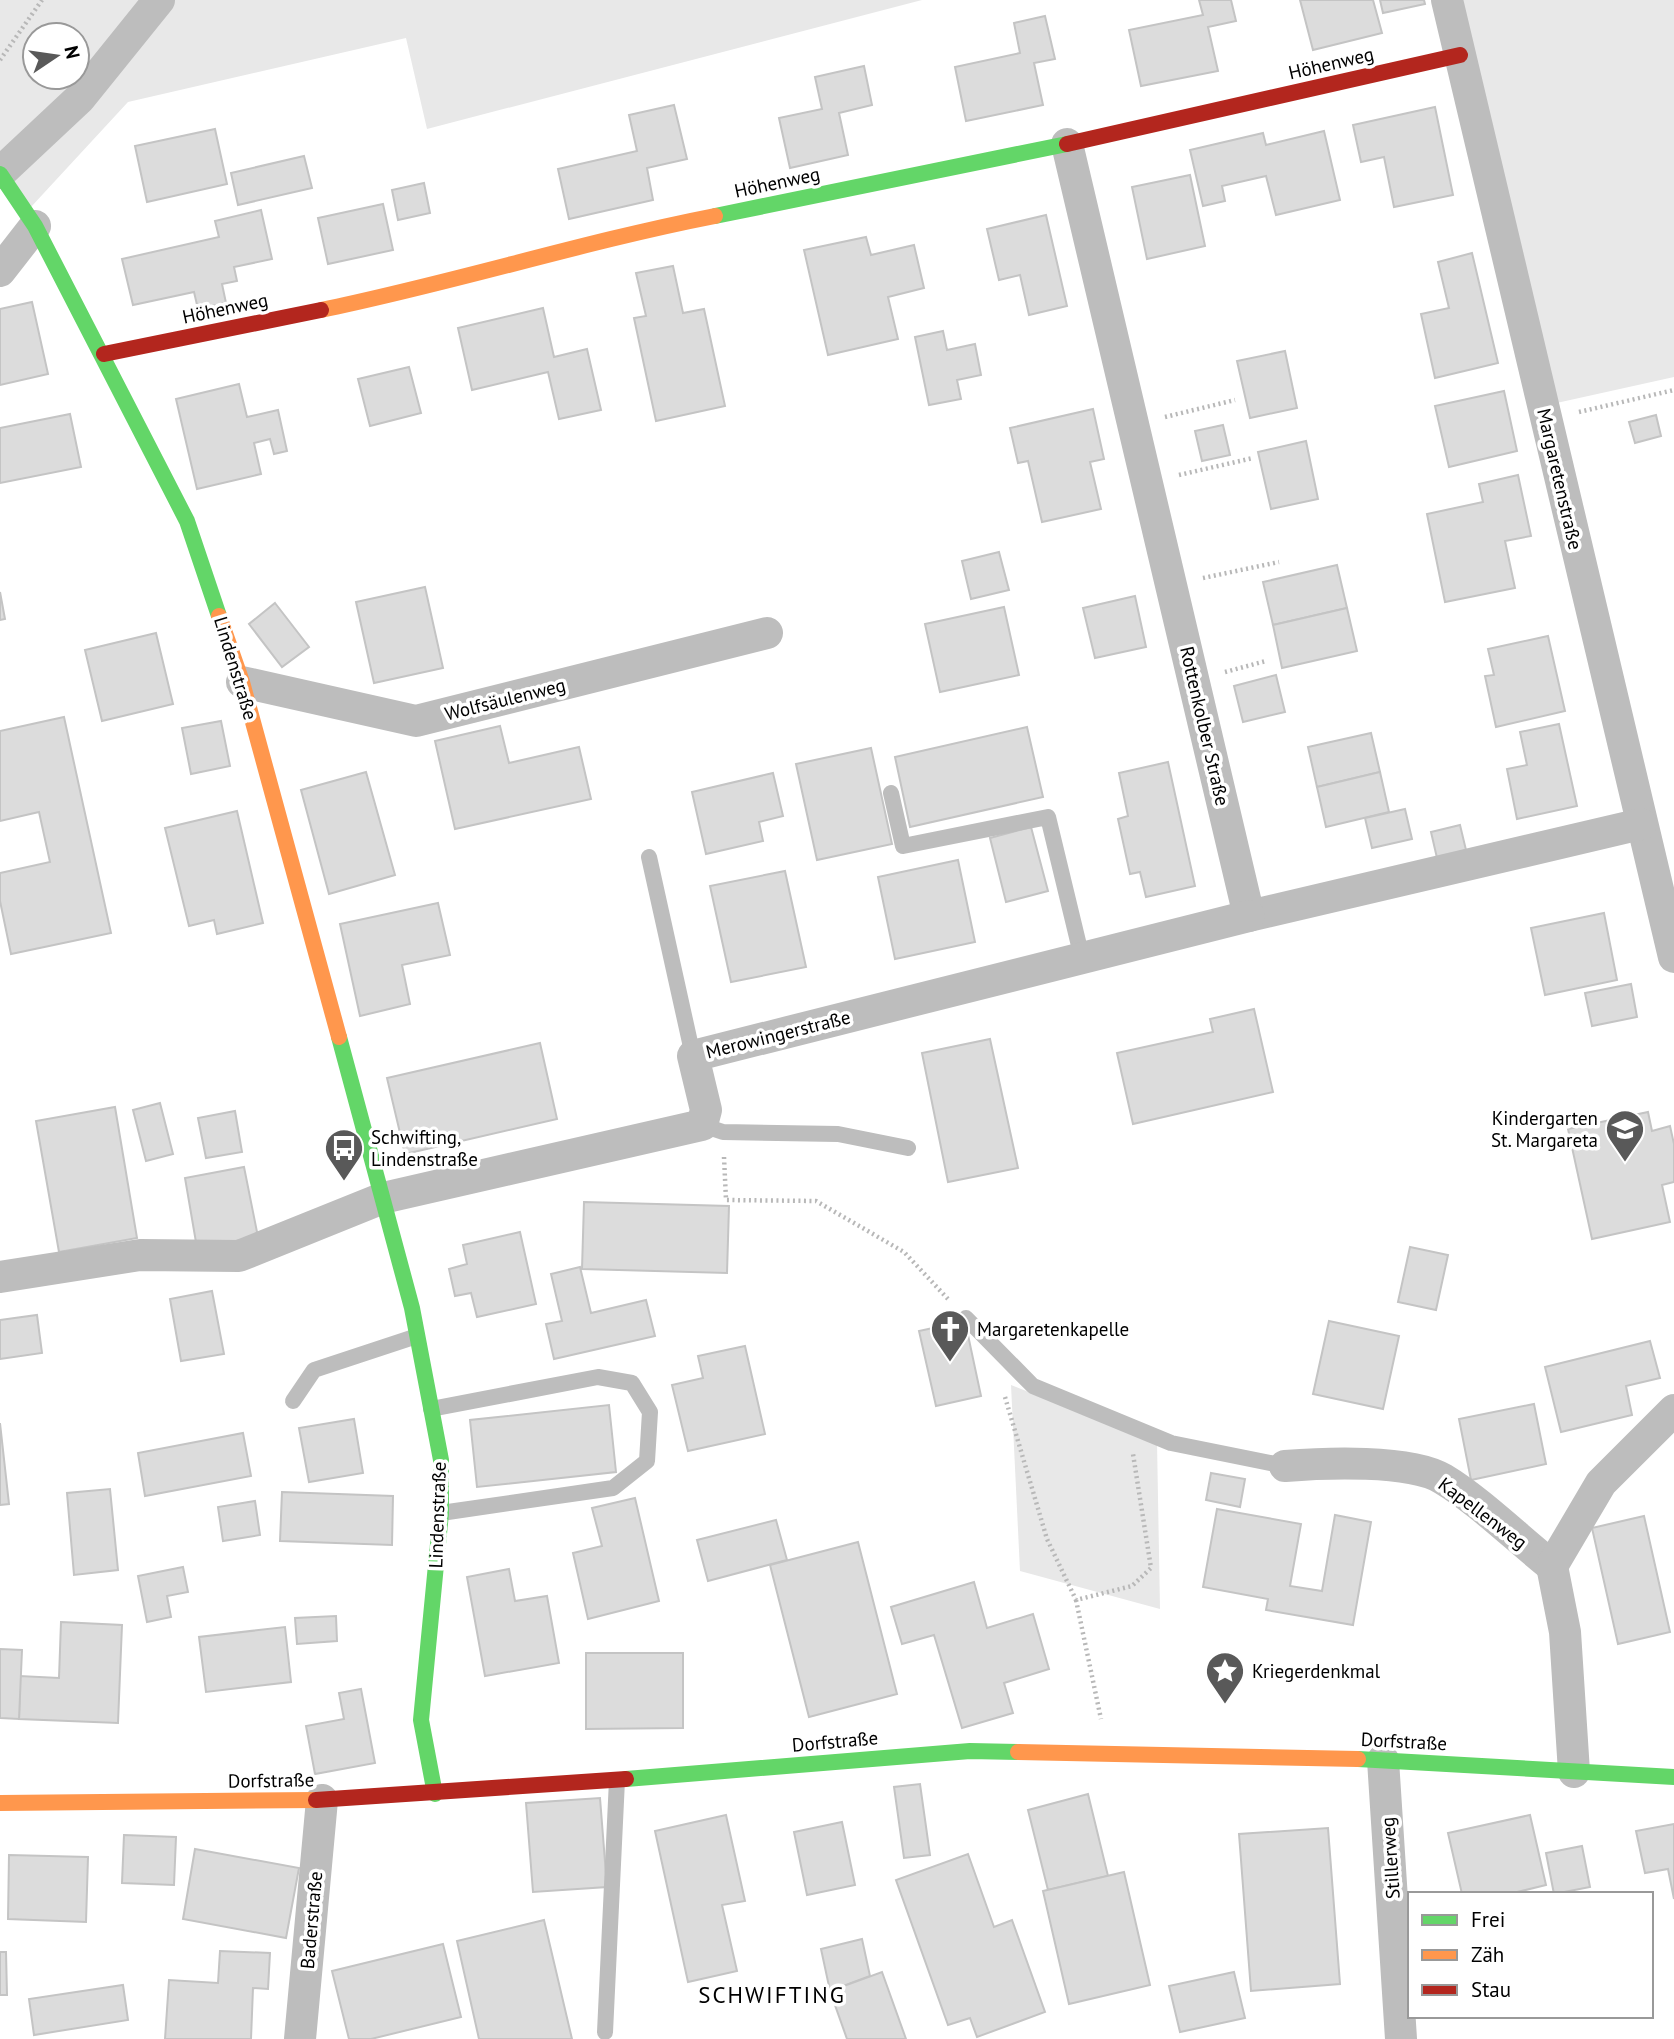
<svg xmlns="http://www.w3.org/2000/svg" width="1674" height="2039" viewBox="0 0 1674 2039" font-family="'PT Sans',sans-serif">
	<rect width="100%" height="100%" fill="#fff"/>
	<!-- green -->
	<g fill="#e8e8e8" fill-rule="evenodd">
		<path d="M 0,0 L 922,0 L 427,129 L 406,38 L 128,102 L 31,207 L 0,163 ZM 35,35 L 77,35 L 77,77 L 35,77 Z"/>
		<polygon points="1447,0 1674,0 1674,377 1543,406"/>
		<polygon points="1011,1385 1157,1442 1160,1609 1020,1571"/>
	</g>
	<!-- building -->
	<g fill="#dcdcdc" stroke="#c4c4c4" stroke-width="2">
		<polygon points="1199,0 1231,0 1236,21 1208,27 1218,71 1141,86 1129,30 1203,15"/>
		<polygon points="1300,0 1373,0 1382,33 1313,50"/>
		<polygon points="1380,0 1424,0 1425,4 1383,13"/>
		<polygon points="1045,16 1055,59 1034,63 1043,105 966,121 955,67 1020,53 1014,23"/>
		<polygon points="864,66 872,105 839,113 848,155 790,168 779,118 822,109 815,77"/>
		<polygon points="674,105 687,159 647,168 653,200 569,219 558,169 637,151 629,115"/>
		<polygon points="1435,107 1453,195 1394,207 1384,157 1361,162 1353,125"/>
		<polygon points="215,129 227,184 147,202 135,146"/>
		<polygon points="1324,131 1340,200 1276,215 1266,176 1222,186 1225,201 1203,206 1190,150 1263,133 1266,145"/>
		<polygon points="304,156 312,188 238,205 231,173"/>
		<polygon points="1190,175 1205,246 1147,259 1132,187"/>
		<polygon points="424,183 430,213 398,220 392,190"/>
		<polygon points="383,204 393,250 328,264 318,218"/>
		<polygon points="261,210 272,259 234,267 237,281 222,284 226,303 198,309 194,292 133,305 122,259 219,237 215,221"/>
		<polygon points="1046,215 1067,306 1029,315 1020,275 999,280 987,229"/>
		<polygon points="866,237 871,255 914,245 924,288 888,297 898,339 828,355 804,250"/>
		<polygon points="1472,253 1498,363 1435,378 1421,314 1449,308 1438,262"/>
		<polygon points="673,266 683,313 704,309 725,406 656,421 634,318 646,316 636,273"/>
		<polygon points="32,302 48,374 0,385 0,309"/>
		<polygon points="543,308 554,357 587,349 601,410 559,419 548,372 472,390 458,328"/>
		<polygon points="943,331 947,350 975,344 981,375 957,380 961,399 929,405 915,337"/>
		<polygon points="1285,351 1297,408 1250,418 1237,361"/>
		<polygon points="409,367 421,413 370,426 358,379"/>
		<polygon points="239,384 247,417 278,410 287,451 274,454 270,439 254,443 261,474 197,489 176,399"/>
		<polygon points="1504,391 1517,451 1449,467 1435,406"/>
		<polygon points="1093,409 1104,459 1090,462 1101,509 1042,522 1028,461 1018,463 1010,428"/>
		<polygon points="70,414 81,467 0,483 0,428"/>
		<polygon points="1656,415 1661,436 1635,443 1629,422"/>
		<polygon points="1223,425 1230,455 1202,461 1195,431"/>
		<polygon points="1306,441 1318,499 1271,509 1258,452"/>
		<polygon points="1518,475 1531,536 1505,541 1515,588 1445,602 1427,514 1483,502 1479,484"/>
		<polygon points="999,552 1009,590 971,599 962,561"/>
		<polygon points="1337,565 1347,608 1273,625 1263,582"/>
		<polygon points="425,587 443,668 374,683 356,602"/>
		<polygon points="0,592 5,619 0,620"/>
		<polygon points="1135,596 1146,647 1095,658 1083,608"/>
		<polygon points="275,603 309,647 282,667 249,624"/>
		<polygon points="1004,607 1019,675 940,692 925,624"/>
		<polygon points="1347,608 1357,651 1282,668 1273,625"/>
		<polygon points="156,633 173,704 102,721 85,650"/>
		<polygon points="1548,636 1565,711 1496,727 1485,676 1494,675 1488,649"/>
		<polygon points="1276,675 1285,712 1243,722 1234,686"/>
		<polygon points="64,717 111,933 11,954 0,901 0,873 50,862 39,812 0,821 0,731"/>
		<polygon points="221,721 230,766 191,774 182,728"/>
		<polygon points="1559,724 1577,806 1517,819 1507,769 1527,765 1520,732"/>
		<polygon points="500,726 509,763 579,747 591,799 455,829 435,741"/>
		<polygon points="1027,727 1043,797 910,827 895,757"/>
		<polygon points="1371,733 1380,772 1317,787 1308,747"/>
		<polygon points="871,748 892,844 817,860 796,764"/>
		<polygon points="1168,762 1195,886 1146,897 1140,872 1130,874 1118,819 1128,816 1119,773"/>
		<polygon points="366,772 395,875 329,894 301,790"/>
		<polygon points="1380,772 1389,812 1326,827 1317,787"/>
		<polygon points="773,773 783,816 759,822 763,841 706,854 692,792"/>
		<polygon points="1405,809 1412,839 1372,848 1365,818"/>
		<polygon points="237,811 263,923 217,934 214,920 189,926 165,828"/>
		<polygon points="1460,825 1466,850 1437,858 1431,832"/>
		<polygon points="1031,827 1048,891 1006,902 990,838"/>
		<polygon points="958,860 975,942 895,959 878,877"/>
		<polygon points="785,871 806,967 731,982 710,886"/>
		<polygon points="438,903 450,955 402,965 410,1004 360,1016 340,924"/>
		<polygon points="1604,913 1617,980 1545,995 1531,928"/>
		<polygon points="1631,984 1637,1017 1592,1026 1585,993"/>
		<polygon points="1254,1009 1273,1092 1133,1124 1117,1053 1213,1032 1210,1019"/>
		<polygon points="990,1039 1018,1168 948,1182 922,1053"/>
		<polygon points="540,1043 557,1119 405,1154 387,1078"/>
		<polygon points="160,1103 173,1154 146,1161 133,1110"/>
		<polygon points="115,1107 137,1238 59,1252 36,1121"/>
		<polygon points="235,1111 242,1152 206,1158 198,1118"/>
		<polygon points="1648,1112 1652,1131 1670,1126 1674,1144 1674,1182 1662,1185 1670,1222 1592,1239 1568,1129"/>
		<polygon points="244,1167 258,1237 197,1248 185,1178"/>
		<polygon points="584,1202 729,1206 727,1273 582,1269"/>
		<polygon points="520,1232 536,1304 477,1317 471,1293 455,1296 449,1269 467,1264 463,1245"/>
		<polygon points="1410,1247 1448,1255 1436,1310 1398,1302"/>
		<polygon points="580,1267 591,1313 646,1300 655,1336 554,1359 546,1324 562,1321 551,1274"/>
		<polygon points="212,1291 224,1354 181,1361 170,1299"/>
		<polygon points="37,1315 42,1353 0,1359 0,1320"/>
		<polygon points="965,1321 981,1396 936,1406 919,1331"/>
		<polygon points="1329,1321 1399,1336 1383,1409 1313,1394"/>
		<polygon points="1650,1341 1660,1378 1626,1386 1632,1415 1561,1432 1545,1367"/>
		<polygon points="745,1346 765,1434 688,1451 672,1385 703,1378 698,1356"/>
		<polygon points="1534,1404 1546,1464 1471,1480 1459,1419"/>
		<polygon points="609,1405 616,1472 477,1487 470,1420"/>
		<polygon points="354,1419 363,1473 309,1482 299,1428"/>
		<polygon points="0,1423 9,1504 0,1505"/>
		<polygon points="243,1433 251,1476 145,1496 138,1453"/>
		<polygon points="1211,1473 1245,1479 1240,1507 1206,1500"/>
		<polygon points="110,1489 118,1570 74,1575 67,1493"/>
		<polygon points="282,1492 393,1496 392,1545 280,1541"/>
		<polygon points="635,1498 659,1601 588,1619 573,1553 602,1546 592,1508"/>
		<polygon points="255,1501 260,1535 223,1541 218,1507"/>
		<polygon points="1217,1509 1301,1524 1290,1586 1322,1591 1335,1515 1371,1522 1353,1625 1266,1610 1268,1599 1203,1587"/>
		<polygon points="1644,1516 1670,1632 1618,1644 1592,1528"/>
		<polygon points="776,1520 787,1560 708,1581 697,1540"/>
		<polygon points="858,1542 897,1694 809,1717 770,1565"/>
		<polygon points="183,1567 188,1592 167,1596 171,1617 147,1622 138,1576"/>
		<polygon points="509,1569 515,1601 547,1596 559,1663 485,1676 467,1577"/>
		<polygon points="974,1582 987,1628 1033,1614 1049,1669 1004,1683 1013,1713 962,1728 934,1635 902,1644 891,1607"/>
		<polygon points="336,1616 337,1641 297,1644 295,1618"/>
		<polygon points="61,1622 122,1625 118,1723 19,1719 20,1676 59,1678"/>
		<polygon points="285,1627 291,1682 206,1692 199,1637"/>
		<polygon points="0,1649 22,1650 19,1719 0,1718"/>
		<polygon points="586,1653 683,1653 683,1728 586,1729"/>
		<polygon points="361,1689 375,1763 315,1774 306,1726 344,1719 339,1693"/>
		<polygon points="920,1784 930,1855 904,1858 894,1787"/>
		<polygon points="1088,1794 1108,1876 1048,1890 1028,1810"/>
		<polygon points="600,1798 607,1887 533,1892 526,1803"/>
		<polygon points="726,1815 745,1901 722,1905 737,1971 688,1982 655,1831"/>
		<polygon points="1530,1815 1546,1885 1509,1894 1462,1894 1448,1833"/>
		<polygon points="842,1822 855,1885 807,1895 794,1832"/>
		<polygon points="1674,1824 1674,1899 1668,1869 1645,1873 1636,1831"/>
		<polygon points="1328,1828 1340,1984 1251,1991 1239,1834"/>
		<polygon points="124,1835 176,1837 174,1885 122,1883"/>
		<polygon points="1582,1846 1590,1887 1554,1894 1546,1853"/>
		<polygon points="195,1849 299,1868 286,1938 183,1919"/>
		<polygon points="968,1854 994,1927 1012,1920 1045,2012 977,2037 970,2018 948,2025 896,1880"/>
		<polygon points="9,1855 88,1857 86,1922 8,1919"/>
		<polygon points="1124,1872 1150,1985 1069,2004 1043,1891"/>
		<polygon points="544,1920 572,2039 479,2039 457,1941"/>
		<polygon points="862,1939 870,1976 830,1991 821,1949"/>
		<polygon points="443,1944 461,2017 371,2039 349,2039 332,1971"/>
		<polygon points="220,1951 270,1953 268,1989 253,1988 251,2039 165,2039 169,1980 218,1983"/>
		<polygon points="0,1952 6,1952 7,1995 0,1995"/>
		<polygon points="882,1972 906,2039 847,2039 830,1991"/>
		<polygon points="1234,1972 1245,2018 1180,2032 1169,1986"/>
		<polygon points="123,1985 128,2020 34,2035 29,1999"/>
	</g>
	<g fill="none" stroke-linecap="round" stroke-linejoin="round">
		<!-- path -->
		<g stroke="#b8b8b8" stroke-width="4.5" stroke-dasharray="2 3.5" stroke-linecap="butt">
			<polyline points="0,60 42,0"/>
			<polyline points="1579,412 1674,390"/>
			<polyline points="1165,417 1235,400"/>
			<polyline points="1179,475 1253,458"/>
			<polyline points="1203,578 1279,562"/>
			<polyline points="1225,672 1266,661"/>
			<polyline points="724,1157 726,1200 816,1201 904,1252 948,1299"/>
			<polyline points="1005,1397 1047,1539 1076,1600 1132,1586 1151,1568 1133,1454"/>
			<polyline points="1076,1600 1101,1719"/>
		</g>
		<!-- lane -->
		<g stroke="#bdbdbd" stroke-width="16">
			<polyline points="891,793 903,846 1048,817 1082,958"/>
			<polyline points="649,857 693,1056"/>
			<polyline points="702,1125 723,1132 838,1134 908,1148"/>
			<polyline points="966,1318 1033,1386 1171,1443 1285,1466"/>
			<polyline points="293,1401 314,1370 417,1336"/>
			<polyline points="431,1409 598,1377 632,1383 650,1412 647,1461 613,1488 441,1513"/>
			<polyline points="605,2032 617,1780"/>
		</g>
		<!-- street -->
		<g stroke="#bdbdbd" stroke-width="32">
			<polyline points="1447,0 1674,957"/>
			<polyline points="1067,144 1249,916 1641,824"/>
			<polyline points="0,173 80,98 159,0"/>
			<polyline points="0,271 35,226"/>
			<polyline points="242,682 416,721 767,633"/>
			<polyline points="0,1277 140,1255 239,1256 383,1198 702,1125 706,1110 693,1056 1249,916"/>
			<path d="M 1285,1466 C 1323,1463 1410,1459 1443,1479 C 1478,1500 1519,1540 1552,1566"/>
			<polyline points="1383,1760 1401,2039"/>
			<polyline points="1574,1772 1565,1632 1552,1566 1601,1483 1674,1410"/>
			<polyline points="300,2039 322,1800"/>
		</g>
		<!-- fast -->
		<g stroke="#63d668" stroke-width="16">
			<polyline points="0,174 35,226 187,521 219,616"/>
			<polyline points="715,216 1067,144"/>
			<polyline points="339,1037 412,1308 441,1460 441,1513 421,1720 435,1794"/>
			<polyline points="1358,1759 1674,1777"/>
			<polyline points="626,1779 970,1751 1018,1752"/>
		</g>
		<!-- slow -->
		<g stroke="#ff974d" stroke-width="16">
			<path d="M 321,310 C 453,283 582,242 715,216"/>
			<polyline points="219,616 242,682 339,1037"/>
			<polyline points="1018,1752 1358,1759"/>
			<polyline points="0,1803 316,1800"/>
		</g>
		<!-- jam -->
		<g stroke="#b3261e" stroke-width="16">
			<polyline points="1067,144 1460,55"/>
			<polyline points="104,354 321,310"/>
			<polyline points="316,1800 626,1779"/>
		</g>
	</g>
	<!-- icons -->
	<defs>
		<g id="school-pin" transform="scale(2.0125)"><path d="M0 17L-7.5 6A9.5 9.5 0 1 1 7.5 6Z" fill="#595959" stroke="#fff"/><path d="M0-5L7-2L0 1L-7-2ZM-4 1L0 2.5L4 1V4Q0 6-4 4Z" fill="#fff"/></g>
		<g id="bus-pin" transform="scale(2.0125)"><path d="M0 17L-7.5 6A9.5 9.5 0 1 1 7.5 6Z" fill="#595959" stroke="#fff"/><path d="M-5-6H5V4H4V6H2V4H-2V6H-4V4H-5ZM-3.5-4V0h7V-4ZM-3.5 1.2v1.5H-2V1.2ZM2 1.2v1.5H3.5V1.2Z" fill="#fff"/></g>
		<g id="church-pin" transform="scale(2.0125)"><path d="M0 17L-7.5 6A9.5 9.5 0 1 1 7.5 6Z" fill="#595959" stroke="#fff"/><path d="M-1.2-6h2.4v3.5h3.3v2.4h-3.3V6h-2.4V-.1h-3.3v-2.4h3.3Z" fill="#fff"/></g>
		<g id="sight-pin" transform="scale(2.0125)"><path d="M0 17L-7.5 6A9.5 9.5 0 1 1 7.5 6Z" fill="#595959" stroke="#fff"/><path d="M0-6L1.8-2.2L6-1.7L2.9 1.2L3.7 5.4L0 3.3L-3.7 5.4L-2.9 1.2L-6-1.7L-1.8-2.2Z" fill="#fff"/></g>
	</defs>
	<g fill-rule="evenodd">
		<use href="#school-pin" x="1625" y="1129"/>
		<use href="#bus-pin" x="344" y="1148"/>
		<use href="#church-pin" x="950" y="1329"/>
		<use href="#sight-pin" x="1225" y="1671"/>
	</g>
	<g text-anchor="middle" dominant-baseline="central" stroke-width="7" stroke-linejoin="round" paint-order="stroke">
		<!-- street labels -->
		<g font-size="19" fill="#000" stroke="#fff">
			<text transform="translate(1331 63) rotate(-13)">Höhenweg</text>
			<text transform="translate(777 182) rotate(-12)">Höhenweg</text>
			<text transform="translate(225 308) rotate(-12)">Höhenweg</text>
			<text transform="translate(1560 479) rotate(77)">Margaretenstraße</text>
			<text transform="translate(236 668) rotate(73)">Lindenstraße</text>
			<text transform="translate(505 699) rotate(-14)">Wolfsäulenweg</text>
			<text transform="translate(1205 726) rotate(77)">Rottenkolber Straße</text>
			<text transform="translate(778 1034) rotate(-14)">Merowingerstraße</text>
			<text transform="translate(1483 1513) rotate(37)">Kapellenweg</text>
			<text transform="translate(437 1515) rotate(-88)">Lindenstraße</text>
			<text transform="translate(835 1741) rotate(-5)">Dorfstraße</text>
			<text transform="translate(1404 1741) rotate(3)">Dorfstraße</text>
			<text transform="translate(271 1780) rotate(-1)">Dorfstraße</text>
			<text transform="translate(1390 1858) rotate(-94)">Stillerweg</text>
			<text transform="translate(311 1920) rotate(-85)">Baderstraße</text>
		</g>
		<!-- poi labels -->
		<g font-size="19" fill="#000" stroke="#fff" text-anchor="start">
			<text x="1598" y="1118" text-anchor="end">Kindergarten<tspan x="1598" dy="22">St. Margareta</tspan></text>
			<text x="371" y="1137">Schwifting,<tspan x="371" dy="22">Lindenstraße</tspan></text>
			<text x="977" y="1329">Margaretenkapelle</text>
			<text x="1252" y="1671">Kriegerdenkmal</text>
		</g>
		<!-- quarter labels -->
		<g font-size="23" letter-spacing="2" fill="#000" stroke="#fff">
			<text x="772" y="1994">SCHWIFTING</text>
		</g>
	</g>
	<!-- legend -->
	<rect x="1408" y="1892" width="245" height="126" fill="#ffffff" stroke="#999999" stroke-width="2"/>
	<rect x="1422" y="1915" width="35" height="10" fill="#63d668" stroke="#999999" stroke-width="2"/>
	<text x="1471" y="1927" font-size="21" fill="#000000">Frei</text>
	<rect x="1422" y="1950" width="35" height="10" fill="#ff974d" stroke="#999999" stroke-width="2"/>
	<text x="1471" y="1962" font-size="21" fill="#000000">Zäh</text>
	<rect x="1422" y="1985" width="35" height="10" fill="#b3261e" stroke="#999999" stroke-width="2"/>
	<text x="1471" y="1997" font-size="21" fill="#000000">Stau</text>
	<!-- north arrow -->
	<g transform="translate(56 56) rotate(77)"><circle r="33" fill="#ffffff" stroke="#999999" stroke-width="2"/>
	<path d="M0-5L12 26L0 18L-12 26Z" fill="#595959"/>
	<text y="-10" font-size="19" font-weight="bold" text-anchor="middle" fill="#000000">N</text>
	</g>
</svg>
